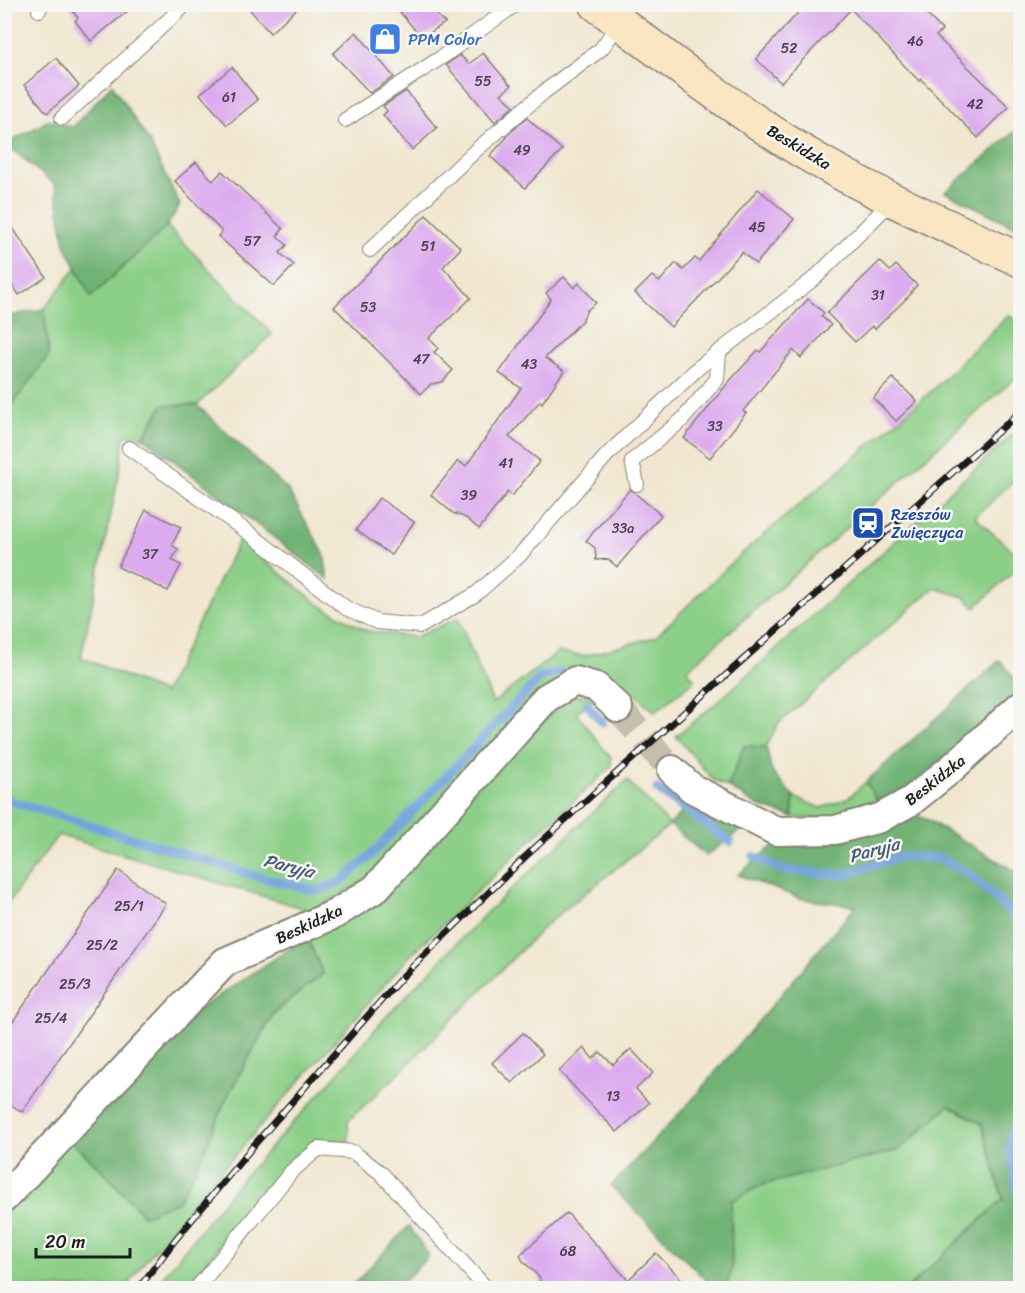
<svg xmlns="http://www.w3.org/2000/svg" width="1025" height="1293" viewBox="0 0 1025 1293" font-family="Sriracha,sans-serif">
	<rect width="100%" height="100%" fill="#f6f6f2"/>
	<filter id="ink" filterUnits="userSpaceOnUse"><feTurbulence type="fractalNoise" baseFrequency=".0167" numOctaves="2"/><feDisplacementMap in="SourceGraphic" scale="12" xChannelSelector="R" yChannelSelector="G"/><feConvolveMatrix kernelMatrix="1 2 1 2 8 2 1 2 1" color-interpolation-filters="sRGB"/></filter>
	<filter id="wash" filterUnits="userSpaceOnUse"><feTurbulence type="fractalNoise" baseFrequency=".008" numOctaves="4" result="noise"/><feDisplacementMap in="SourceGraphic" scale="24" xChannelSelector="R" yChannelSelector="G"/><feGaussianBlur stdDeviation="1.35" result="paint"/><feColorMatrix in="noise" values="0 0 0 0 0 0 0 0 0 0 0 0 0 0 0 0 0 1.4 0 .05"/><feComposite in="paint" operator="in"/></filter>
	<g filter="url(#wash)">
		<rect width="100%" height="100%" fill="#f1e7d0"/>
		<!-- green -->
		<g fill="#8ccf88" stroke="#547652" stroke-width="1.5">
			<polygon points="167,226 272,334 197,405 163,405 143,437 124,436 120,470 81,657 164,693 239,540 320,605 367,631 415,637 458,618 493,703 558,652 584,656 655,637 738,557 925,397 1009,315 1020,325 1020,374 687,670 695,680 655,712 624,685 609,686 589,673 366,880 312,911 58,835 5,908 4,403 12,405 48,355 44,309 76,268 91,296"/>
			<polygon points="1020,428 1020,475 975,517 1020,558 1020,565 975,608 965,597 934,588 778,724 766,747 744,746 728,787 713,780 676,736 720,700"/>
			<polygon points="586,694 593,700 576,713 611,758 611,767 531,840 408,958 207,1187 142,1265 126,1288 5,1288 5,1212 69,1139 103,1171 196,1169 228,1095 275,1012 323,974 307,937 483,782 567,698"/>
			<polygon points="627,780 670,825 547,924 394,1078 348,1121 349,1141 314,1140 268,1184 187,1288 154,1288 238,1183 324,1089 384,1019 486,913"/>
			<path d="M 866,782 L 879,805 C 851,814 821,822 792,817 L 794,797 L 821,808 L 847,799 Z"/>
			<polygon points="949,1105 982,1124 1003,1199 908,1288 725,1288 732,1270 731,1201 762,1185 899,1150"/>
		</g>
		<!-- forest -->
		<g fill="#71b274" stroke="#466748" stroke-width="1.5">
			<polygon points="112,84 150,143 180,205 167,226 91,297 65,245 55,185 6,144 49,120 73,127"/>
			<polygon points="1020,127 1020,229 945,192"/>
			<polygon points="44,309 49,355 12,405 5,403 5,317"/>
			<polygon points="163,405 197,405 288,490 324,554 328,579 143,437"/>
			<polygon points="1000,660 1020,686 1006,707 919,780 879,805 866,782"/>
			<polygon points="744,746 766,747 772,772 794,797 792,817 758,806 728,787"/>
			<polygon points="692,800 742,829 706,856 670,825"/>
			<polygon points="921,816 1020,874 1020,1288 908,1288 1003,1199 982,1124 949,1105 899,1150 762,1185 731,1201 732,1270 725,1288 714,1288 611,1186 691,1101 856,906 802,899 738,875 774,845 841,839"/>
			<polygon points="307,937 323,974 274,1012 228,1095 196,1169 178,1201 144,1216 103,1171 69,1139 184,1019"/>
			<polygon points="409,1226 429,1256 397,1288 350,1288"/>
		</g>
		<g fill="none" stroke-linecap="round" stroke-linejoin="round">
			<!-- stream -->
			<g stroke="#74a3dd" stroke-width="9">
				<polyline points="587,704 602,722"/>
				<polyline points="657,789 730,842"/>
				<polyline points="4,797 11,801 266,879 318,891 342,881 370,856 541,677 560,672"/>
				<polyline points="754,856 782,870 843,875 902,856 939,858 968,873 1020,921"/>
				<polyline points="1020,1108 1010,1143 1020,1210"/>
			</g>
		</g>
		<g id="blocks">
			<!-- building -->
			<g fill="#dcabef">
				<polygon points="67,4 136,4 91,41 75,21 78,18"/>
				<polygon points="245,4 302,4 270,33"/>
				<polygon points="393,4 426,4 445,23 422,38"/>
				<polygon points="806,4 917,4 942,30 936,36 1009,107 978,138 921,79 919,81 851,9 781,83 756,59"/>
				<polygon points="356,32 394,77 370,93 333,54"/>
				<polygon points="483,53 511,86 501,94 514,106 495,122 446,65 460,55 469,64"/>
				<polygon points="56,58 79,86 47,113 24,85"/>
				<polygon points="232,67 258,100 227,125 200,94"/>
				<polygon points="406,91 437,128 412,150 383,115 387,111 383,106"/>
				<polygon points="527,118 562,150 525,188 490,156 507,137 506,136"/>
				<polygon points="196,162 213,181 222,171 283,229 277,236 287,245 280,253 294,265 274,286 218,236 222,232 175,181"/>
				<polygon points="758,189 794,219 756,264 742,252 671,327 635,293 652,276 659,282 676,263 683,270 695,258 699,261"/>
				<polygon points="4,215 46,277 19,295 4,273"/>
				<polygon points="426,215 461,248 443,267 471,298 429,338 438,348 434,352 453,370 442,382 431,384 421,394 334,307"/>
				<polygon points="880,261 890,271 896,265 917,285 911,292 912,293 875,329 872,326 855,342 827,313"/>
				<polygon points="564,277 574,288 579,283 596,303 587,310 582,321 545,358 564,371 542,403 540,401 509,437 540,461 512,496 508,492 479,529 466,518 453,513 431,495 458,461 466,466 521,388 499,373 551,299 546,293"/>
				<polygon points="808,299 824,313 821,316 831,325 801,358 793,350 743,411 746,413 710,458 684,438 727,384 758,350 760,352"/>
				<polygon points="893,378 917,401 896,421 873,398"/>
				<polygon points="630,489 661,515 617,567 608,559 596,560 595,548 586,541"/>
				<polygon points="379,498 414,522 391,555 356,530"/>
				<polygon points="146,510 181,527 172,545 178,549 172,560 181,565 168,591 118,567"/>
				<polygon points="118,870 166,904 22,1112 4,1100 4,1034"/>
				<polygon points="523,1033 543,1054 512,1083 492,1063"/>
				<polygon points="584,1048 593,1059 600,1052 613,1065 631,1049 653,1073 636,1089 649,1103 617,1132 559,1071"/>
				<polygon points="567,1213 628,1280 656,1253 690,1288 540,1288 540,1278 523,1261 520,1255"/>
			</g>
		</g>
	</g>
	<g filter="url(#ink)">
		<use href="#blocks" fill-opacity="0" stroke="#868276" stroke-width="1.5"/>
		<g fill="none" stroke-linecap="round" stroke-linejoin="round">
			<!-- street-tunnel -->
			<polyline stroke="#c6beac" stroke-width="28" stroke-dasharray="28 14" stroke-linecap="butt" points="618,708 672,770"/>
			<!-- lane casing -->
			<g stroke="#868276" stroke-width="16">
				<g id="lane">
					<polyline points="39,10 41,4"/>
					<polyline points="62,118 186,4"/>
					<polyline points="345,120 442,57 516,4"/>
					<polyline points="370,250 475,151 544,92 601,49 620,23"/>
					<polyline points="129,448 249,533 346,608 377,622 421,626 476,594 520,555 607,455 698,368 816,277 893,200"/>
					<polyline points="637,484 632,461 682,420 717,379 719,352"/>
					<polyline points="197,1288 292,1171 318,1149 353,1152 381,1173 486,1288"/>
				</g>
			</g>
			<!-- street casing -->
			<g stroke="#868276" stroke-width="32">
				<g id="street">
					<polyline points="672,770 693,789 776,831 835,830 880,818 911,801 952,768 1020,706"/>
					<polyline points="4,1198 225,962 335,914 375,889 546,698 575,681 596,687 618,708"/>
				</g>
			</g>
			<!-- secondary casing -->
			<g stroke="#868276" stroke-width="36">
				<path id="secondary" d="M 596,4 C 663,55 729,106 800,150 C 870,192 946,225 1020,260"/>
			</g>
			<!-- lane -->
			<use href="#lane" stroke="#fff" stroke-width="14"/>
			<!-- street -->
			<use href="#street" stroke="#fff" stroke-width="28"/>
			<!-- secondary -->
			<use href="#secondary" stroke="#fbe6c3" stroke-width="33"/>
			<!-- rail casing -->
			<g stroke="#1c1c1c" stroke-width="7">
				<polyline id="rail" points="139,1288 175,1240 254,1145 402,977 525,857 592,795 1020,412"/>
			</g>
			<!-- rail -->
			<use href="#rail" stroke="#f6f6f2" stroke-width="4.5" stroke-dasharray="14" stroke-linecap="butt"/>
		</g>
	</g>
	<!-- icons -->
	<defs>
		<g id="shop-square" transform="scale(1.725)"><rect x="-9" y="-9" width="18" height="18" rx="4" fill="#3f7fe0" stroke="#f6f6f2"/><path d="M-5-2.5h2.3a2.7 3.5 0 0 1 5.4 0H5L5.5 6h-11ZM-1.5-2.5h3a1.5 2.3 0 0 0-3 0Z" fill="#fff"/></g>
		<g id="station-square" transform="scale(1.725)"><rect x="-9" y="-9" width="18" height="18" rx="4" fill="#1a4fb4" stroke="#f6f6f2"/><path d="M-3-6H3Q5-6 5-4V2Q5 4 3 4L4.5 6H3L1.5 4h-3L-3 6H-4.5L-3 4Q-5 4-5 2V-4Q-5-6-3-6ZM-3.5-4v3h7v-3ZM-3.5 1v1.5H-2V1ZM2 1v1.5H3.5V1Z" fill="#fff"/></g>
	</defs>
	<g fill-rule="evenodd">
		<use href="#shop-square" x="385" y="39"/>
		<use href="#station-square" x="868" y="523"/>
	</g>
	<g text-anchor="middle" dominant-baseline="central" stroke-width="5" stroke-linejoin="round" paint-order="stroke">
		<!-- number labels -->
		<g font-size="14" fill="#4c4051">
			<text x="915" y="41">46</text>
			<text x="789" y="48">52</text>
			<text x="483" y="81">55</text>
			<text x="229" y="97">61</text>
			<text x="975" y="104">42</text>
			<text x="522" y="150">49</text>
			<text x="757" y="227">45</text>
			<text x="252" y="241">57</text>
			<text x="428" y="246">51</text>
			<text x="878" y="295">31</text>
			<text x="368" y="307">53</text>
			<text x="421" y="359">47</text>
			<text x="529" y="364">43</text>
			<text x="715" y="426">33</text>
			<text x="506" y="463">41</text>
			<text x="469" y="495">39</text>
			<text x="623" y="528">33a</text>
			<text x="150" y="554">37</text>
			<text x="129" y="906">25/1</text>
			<text x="102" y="945">25/2</text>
			<text x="75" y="984">25/3</text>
			<text x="51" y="1018">25/4</text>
			<text x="613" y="1096">13</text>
			<text x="568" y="1251">68</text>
		</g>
		<!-- shop labels -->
		<g font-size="16" fill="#366cbe" stroke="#f6f6f2" text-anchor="start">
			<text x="408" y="39">PPM Color</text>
		</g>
		<!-- street labels -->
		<g font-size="16" fill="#1c1c1c" stroke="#f6f6f2">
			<text transform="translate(799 147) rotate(31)">Beskidzka</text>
			<text transform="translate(935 780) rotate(-38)">Beskidzka</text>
			<text transform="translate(309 924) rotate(-25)">Beskidzka</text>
		</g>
		<!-- transit labels -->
		<g font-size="16" fill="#164399" stroke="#f6f6f2" text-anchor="start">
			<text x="891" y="514">Rzeszów<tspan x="891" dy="18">Zwięczyca</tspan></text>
		</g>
		<!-- water labels -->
		<g font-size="18" font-style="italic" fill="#445973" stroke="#f6f6f2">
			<text transform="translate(874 850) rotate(-15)">Paryja</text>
			<text transform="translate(289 866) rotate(14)">Paryja</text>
		</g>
	</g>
	<!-- margin -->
	<rect width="1025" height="1293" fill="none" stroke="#f6f6f2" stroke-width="24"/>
	<!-- scale -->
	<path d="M36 1248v9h94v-9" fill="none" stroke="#1c1c1c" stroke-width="3"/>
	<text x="45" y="1248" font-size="18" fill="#1c1c1c" stroke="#f6f6f2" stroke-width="4.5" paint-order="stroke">20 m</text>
</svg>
